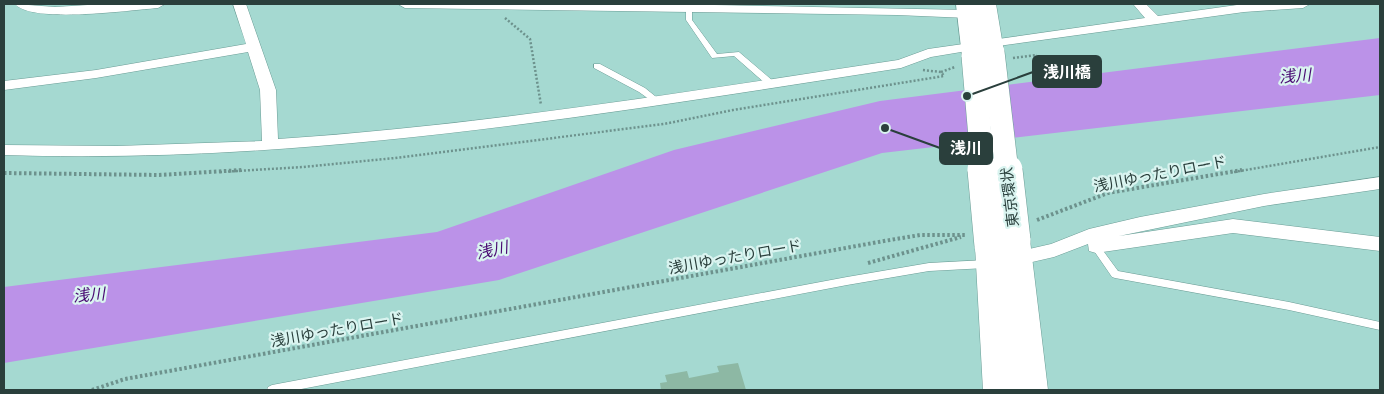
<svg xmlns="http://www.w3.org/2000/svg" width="1384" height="394" viewBox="0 0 1384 394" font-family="Rubik,'Noto Sans JP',sans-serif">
	<rect width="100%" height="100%" fill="#a5d9d1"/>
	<!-- water -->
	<polygon fill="#bb92e8" points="1380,38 1380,95 882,153 499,280 4,363 4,287 437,232 674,150 880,101"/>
	<!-- building -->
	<polygon fill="#8db8a4" points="738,363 746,390 661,390 660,383 667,382 665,375 687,371 689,378 719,372 717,366"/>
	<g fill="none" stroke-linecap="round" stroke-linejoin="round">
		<!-- service casing -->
		<g stroke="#6b9d96" stroke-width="1">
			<g id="service">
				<polygon points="689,5 692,7 692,20 717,54 739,52 773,81 773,85 767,85 734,56 712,58 686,20 686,7"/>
				<polygon points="594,64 600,64 645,88 660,100 656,102 653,102 639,92 594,68"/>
				<polygon points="1093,240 1096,241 1118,271 1289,302 1380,322 1380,330 1289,310 1115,278 1112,277 1090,245 1088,243 1090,241"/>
				<polygon points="986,260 989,261 991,264 989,267 986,268 929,271 847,285 296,390 267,390 268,387 272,385 847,277 929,263"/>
			</g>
		</g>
		<!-- minor casing -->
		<g stroke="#6b9d96" stroke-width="1">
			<g id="minor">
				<path d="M 15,4 L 55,7 L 104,4 L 165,4 L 158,8 C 131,10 32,24 15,4 Z"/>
				<path d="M 233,4 L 246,4 L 276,90 L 278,139 C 486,125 692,91 898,60 L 928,49 L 1145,18 L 1133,4 L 1146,4 L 1158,16 L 1244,4 L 1310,4 L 1303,8 L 1244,12 L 991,47 L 931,57 L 901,68 C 603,114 306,165 4,155 L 4,145 L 117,146 L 262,141 L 260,90 L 248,52 L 96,78 L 4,90 L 4,81 L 96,70 L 246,44 Z"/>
				<polygon points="398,4 664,4 968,10 970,4 982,4 981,16 968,18 897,15 405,8"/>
				<polygon points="1380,177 1380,189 1264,206 1119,236 1233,219 1380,237 1380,251 1233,233 1096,253 1089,251 1088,244 1054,257 1010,267 1003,265 1001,260 1003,255 1051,244 1089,229 1140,217 1264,194"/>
			</g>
		</g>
		<!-- trunk casing -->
		<g stroke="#6b9d96" stroke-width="1">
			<g id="trunk">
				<polygon points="956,4 996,4 1004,52 1001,57 993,59 984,55 981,61 973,63 965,61 962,56"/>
				<polygon points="1015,229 1025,232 1030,240 1048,390 983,390 975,246 980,238 990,235 1001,239 1005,232"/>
			</g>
		</g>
		<!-- path-far1 -->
		<g stroke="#6d928d" stroke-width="2.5" stroke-dasharray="2 2" stroke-linecap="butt">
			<polyline points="505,18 530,39 541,105"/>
			<polyline points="1013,58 1037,55"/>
			<polyline points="941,72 955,67"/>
			<polyline points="220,172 303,167 395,158 664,124 733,110 944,76 941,72 922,70"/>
			<polyline points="1234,172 1380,147"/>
		</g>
		<!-- path -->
		<g stroke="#6d928d" stroke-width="4" stroke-dasharray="2.5 2.5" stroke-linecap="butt">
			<polyline points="4,173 159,175 242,170"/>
			<polyline points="1037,220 1108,193 1242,170"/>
			<polyline points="868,263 961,237"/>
			<polyline points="92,390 125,379 884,241 920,235 967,235"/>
		</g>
		<!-- service -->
		<use href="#service" fill="#fff" fill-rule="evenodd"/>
		<!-- minor -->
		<use href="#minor" fill="#fff" fill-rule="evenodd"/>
		<!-- trunk -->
		<use href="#trunk" fill="#fff" fill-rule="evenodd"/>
		<!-- trunk-bridge-far1 casing -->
		<g stroke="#6b9d96" stroke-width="24" stroke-linecap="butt">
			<g id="trunk-bridge-far1">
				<polyline points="993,52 1007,172"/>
				<polyline points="973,56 983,172"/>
			</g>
		</g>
		<!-- trunk-bridge casing -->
		<g stroke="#6b9d96" stroke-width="32" stroke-linecap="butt">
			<g id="trunk-bridge">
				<polyline points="983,170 990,246"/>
				<polyline points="1007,170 1015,240"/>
			</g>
		</g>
		<!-- trunk-bridge-far1 -->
		<use href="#trunk-bridge-far1" stroke="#fff" stroke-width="23"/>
		<!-- trunk-bridge -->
		<use href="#trunk-bridge" stroke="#fff" stroke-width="31"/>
	</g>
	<g text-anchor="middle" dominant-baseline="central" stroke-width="4.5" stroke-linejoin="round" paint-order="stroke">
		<!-- street labels -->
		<g font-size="15" fill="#2a3f3c" stroke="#daf4f0">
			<text transform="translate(1160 174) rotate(-11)">浅川ゆったりロード</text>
			<text transform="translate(1010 197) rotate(-97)">東京環状</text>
			<text transform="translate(735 257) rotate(-10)">浅川ゆったりロード</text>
			<text transform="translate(337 330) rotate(-10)">浅川ゆったりロード</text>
		</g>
		<!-- water labels -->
		<g font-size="16" font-style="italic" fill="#480972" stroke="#daf4f0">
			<text transform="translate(1295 76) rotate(-5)">浅川</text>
			<text transform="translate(492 250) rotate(-12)">浅川</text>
			<text transform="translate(89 295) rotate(-5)">浅川</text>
		</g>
	</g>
	<!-- callouts -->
	<path fill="none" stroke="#2a3f3c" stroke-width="2" d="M967 96L1033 72M885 128L940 148"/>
	<g fill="#2a3f3c" stroke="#daf4f0" stroke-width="2">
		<circle cx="967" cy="96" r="5"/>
		<circle cx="885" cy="128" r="5"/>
	</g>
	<g fill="#2a3f3c" stroke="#2a3f3c" stroke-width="2">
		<rect x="1033" y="56" width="68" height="31" rx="5"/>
		<rect x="940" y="133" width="52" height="31" rx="5"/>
	</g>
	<g font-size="16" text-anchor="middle" font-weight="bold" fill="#fff">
		<text x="1067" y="78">浅川橋</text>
		<text x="966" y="154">浅川</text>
	</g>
	<!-- border -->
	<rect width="1384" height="394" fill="none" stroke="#2a3f3c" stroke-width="10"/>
</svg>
